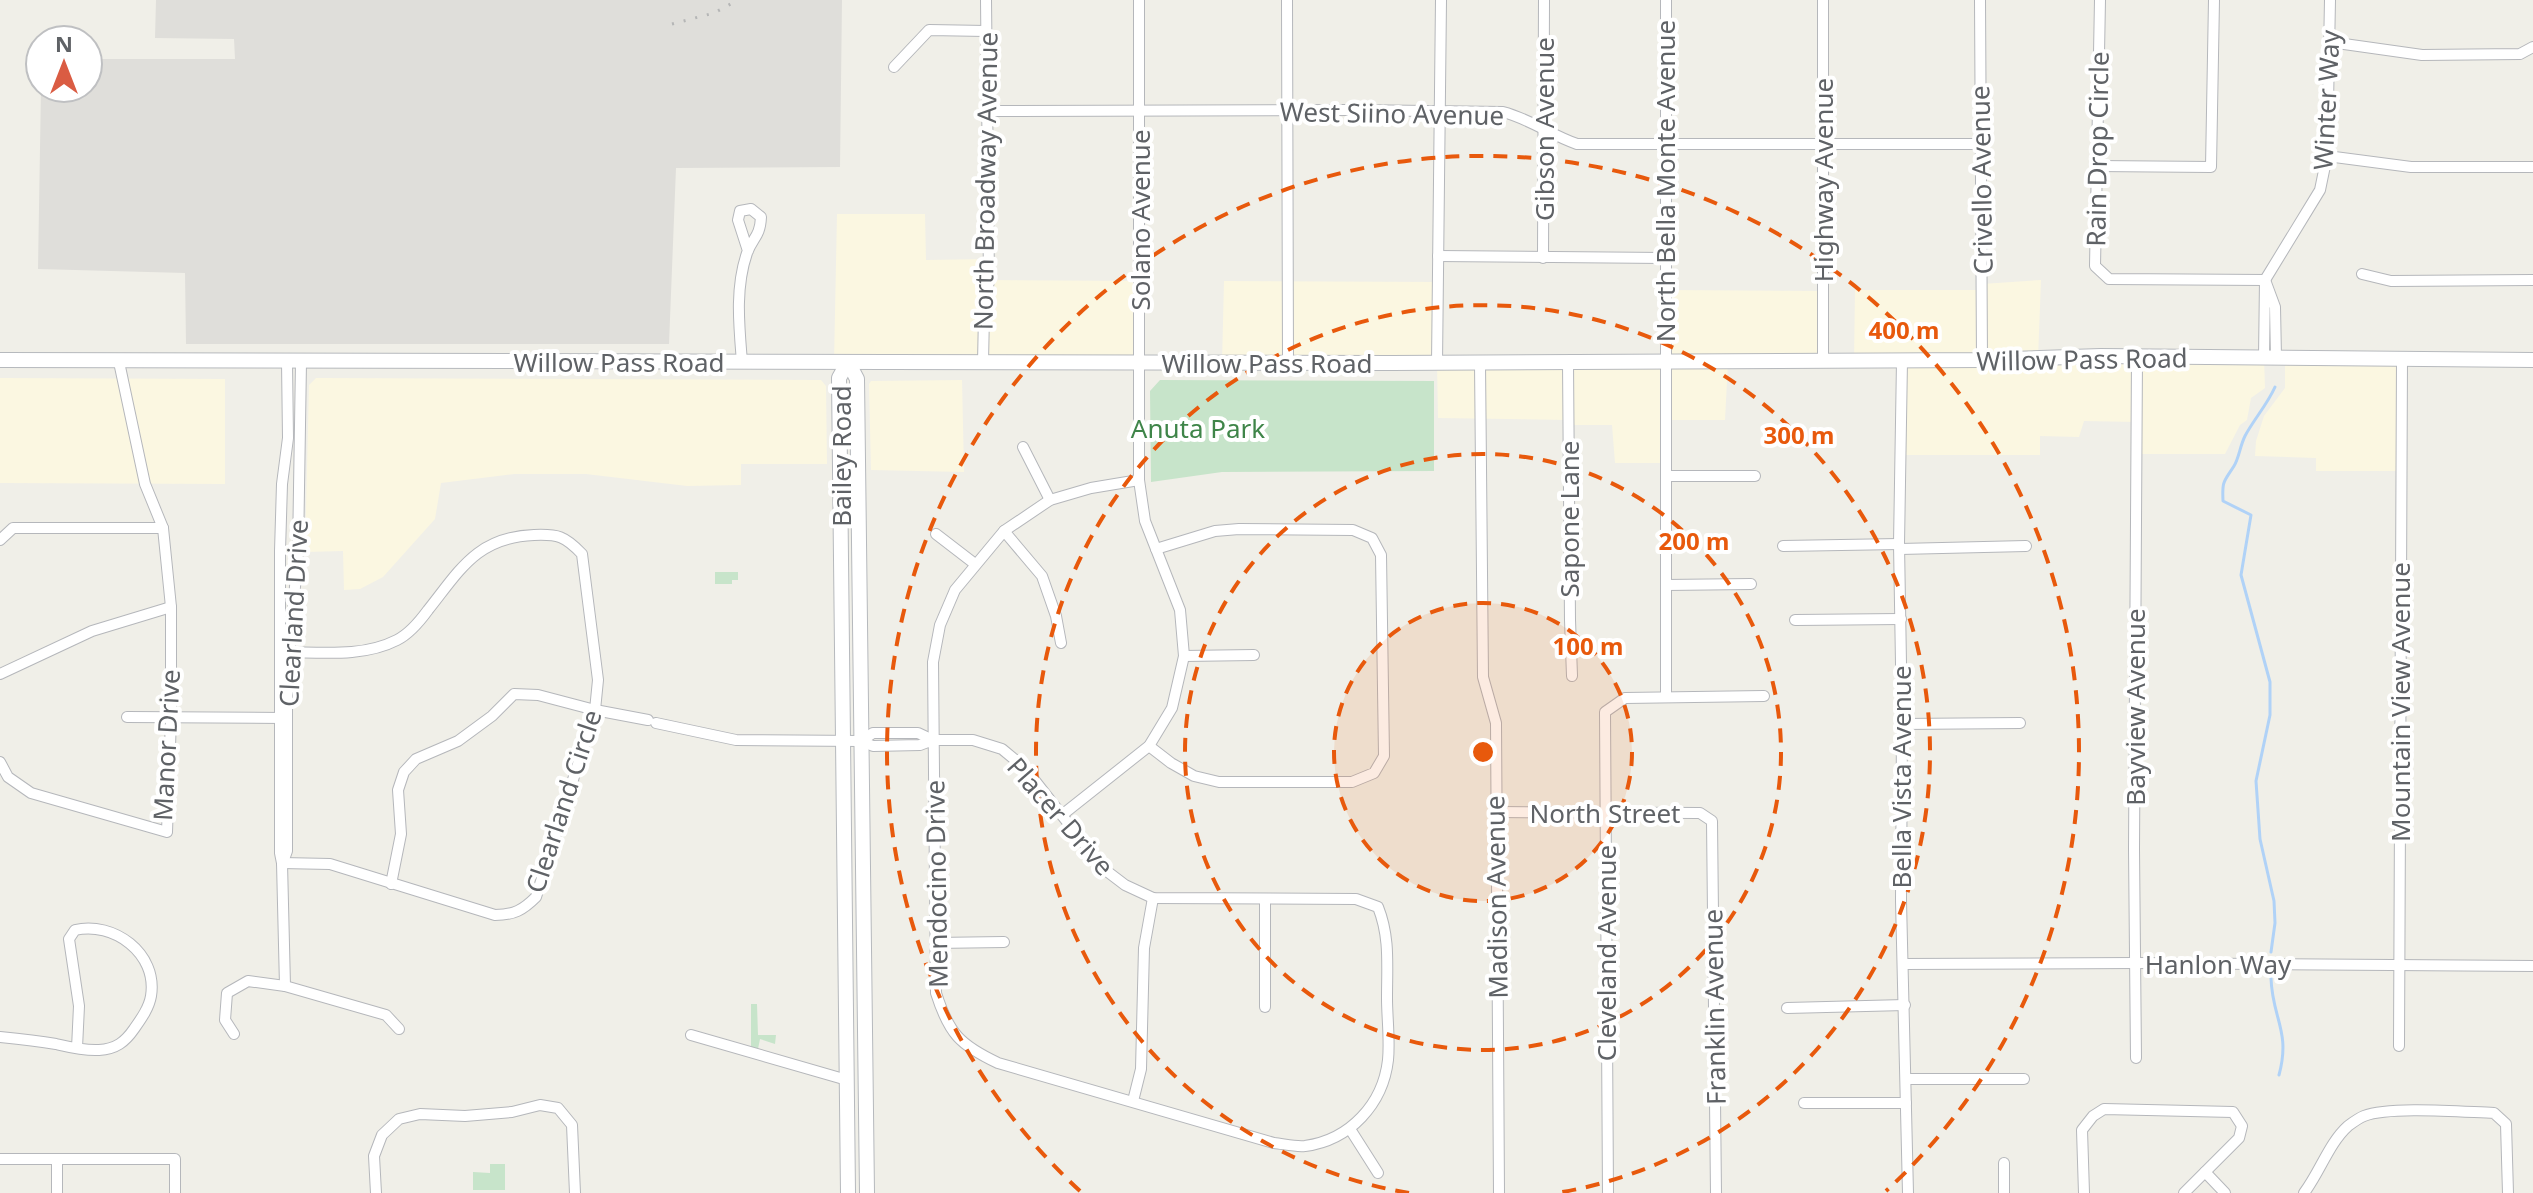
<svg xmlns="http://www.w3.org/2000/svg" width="2533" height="1193" viewBox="0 0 2533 1193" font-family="'Noto Sans',sans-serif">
	<rect width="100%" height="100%" fill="#f0efe8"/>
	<!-- commercial -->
	<g fill="#fbf7e1">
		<polygon points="837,214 925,214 926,260 989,259 989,280 1140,281 1140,362 834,362"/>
		<polygon points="2041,280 2038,359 2264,357 2265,388 2251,398 2247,420 2240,425 2225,454 2136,454 2136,422 2084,421 2079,437 2040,436 2040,455 1900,455 1902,361 1854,361 1855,290 1982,290 1982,284"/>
		<polygon points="1224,281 1437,282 1437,362 1663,362 1666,290 1824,291 1823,361 1728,362 1725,420 1666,420 1666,463 1615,463 1612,425 1568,425 1568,420 1438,418 1437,363 1222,363"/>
		<polygon points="2285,357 2402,358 2400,471 2316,471 2316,458 2255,456 2256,441 2264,416 2285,388"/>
		<polygon points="0,378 225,379 225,484 0,483"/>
		<polygon points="316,378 821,380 826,386 827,464 741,464 741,485 687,486 586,474 514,474 441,483 435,519 383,577 360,589 344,590 343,551 305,552 309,385"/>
		<polygon points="962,380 964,472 871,470 869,384 871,381"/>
	</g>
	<!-- industrial -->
	<polygon fill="#dfdeda" points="156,0 842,0 840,167 676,168 669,344 186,344 185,273 38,269 41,88 88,88 88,59 235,59 234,39 155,38"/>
	<!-- green -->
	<g fill="#c7e4ca">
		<polygon points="1160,380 1434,381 1434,471 1222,472 1151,482 1150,391"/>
		<polygon points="715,572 738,572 738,580 732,580 732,584 715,584"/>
		<polygon points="751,1004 757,1004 758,1035 776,1035 775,1044 760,1039 757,1054 751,1053"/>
		<polygon points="490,1164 505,1164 505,1190 473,1190 473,1172 490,1173"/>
	</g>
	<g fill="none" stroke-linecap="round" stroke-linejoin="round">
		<!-- stream -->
		<g stroke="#b0d2f7" stroke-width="3">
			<path d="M 2271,952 L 2275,923 L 2274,901 L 2260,839 L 2256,781 L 2270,715 L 2270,682 L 2241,575 L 2251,515 L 2223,501 C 2222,480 2224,482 2234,466 C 2239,458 2240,446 2245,436 C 2254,419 2267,405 2275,387"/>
			<path d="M 2271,978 C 2272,1018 2291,1031 2279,1075"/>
		</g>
		<!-- street casing -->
		<g stroke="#b5b7bb" stroke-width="12">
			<g id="street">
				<polyline points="1287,0 1288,363"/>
				<polyline points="1666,0 1666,696"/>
				<polyline points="1980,0 1982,360"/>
				<polyline points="2100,0 2095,266 2109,279 2265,280 2320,190 2327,156 2330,0"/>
				<polyline points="2330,42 2422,55 2520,54 2533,47"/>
				<polyline points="894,67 929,30 986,31"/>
				<path d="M 988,111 L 1352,110 L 1503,112 C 1530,119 1551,135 1577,144 L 1980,144"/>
				<polyline points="2327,156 2411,167 2533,167"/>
				<polyline points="2097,166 2211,167 2214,0"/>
				<polyline points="1438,256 1665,258"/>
				<polyline points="1543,258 1544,0"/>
				<polyline points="2362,274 2391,281 2533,280"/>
				<polyline points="2264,357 2265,280 2275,307 2276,357"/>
				<polyline points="1823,361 1823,0"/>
				<polyline points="1902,361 1899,544 1902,724 1901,901 1908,1193"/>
				<path d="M 742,362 C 739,325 735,288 747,253 C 753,237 760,237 761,217 L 751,209 L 740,211 L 738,220 L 748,251"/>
				<polyline points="983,362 984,315 989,280 986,0"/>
				<polyline points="1568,362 1570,620 1572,676"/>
				<polyline points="1437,363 1441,0"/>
				<polyline points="1480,363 1483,677 1496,723 1499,1193"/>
				<polyline points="1023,447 1050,500"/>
				<polyline points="1666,476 1755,476"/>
				<polyline points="1004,531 1042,576 1056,616 1061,643"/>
				<polyline points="936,534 975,564"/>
				<polyline points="0,540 13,528 163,528"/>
				<polyline points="1783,546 1899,544"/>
				<polyline points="1900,549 2026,546"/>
				<polyline points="1666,585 1751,584"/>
				<polyline points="1795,620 1901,619"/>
				<path d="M 281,652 C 319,652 362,658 397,640 C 409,634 420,621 428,610 C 460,570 477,537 534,535 C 558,534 565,536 582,554 L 598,680 L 595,710 L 536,897 C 523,910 514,915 495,915 L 330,864 L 282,863"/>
				<polyline points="1184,656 1254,655"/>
				<polyline points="0,674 92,631 171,607"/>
				<polyline points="127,717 285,718"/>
				<path d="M 656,723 L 736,740 L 861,741 L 873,746 L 920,745 L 933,740 L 973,740 L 1002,749 L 1025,768 L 1104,869 L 1125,885 L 1153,898 L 1356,899 L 1378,907 C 1390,937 1387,965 1387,998 C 1387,1018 1390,1040 1388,1060 C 1383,1104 1350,1140 1305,1146 C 1295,1147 1284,1144 1274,1143 L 998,1063 C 960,1045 949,1034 936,993 L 933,662 L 940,625 L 955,590 L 1004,531 L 1050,500 L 1091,488 L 1139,480"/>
				<polyline points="1902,724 2020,723"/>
				<polyline points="861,741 873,733 918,733 933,740"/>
				<polyline points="1149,746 1171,763 1194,776 1219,782 1352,782 1374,773 1384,756 1381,555 1372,538 1353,530 1239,529 1215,531 1156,549"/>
				<polyline points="0,762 8,777 31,793 167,832 171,718 171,607 163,528 145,484 119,362"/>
				<polyline points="1495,812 1700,813 1712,821 1716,1193"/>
				<polyline points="1062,815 1149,746 1172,708 1184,656 1180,610 1145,521 1139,480 1139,0"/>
				<polyline points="283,862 287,851 287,679 298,552 301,362"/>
				<polyline points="391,884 401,834 398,790 404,772 416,759 458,741 492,716 514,694 538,695 595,710 648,720"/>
				<polyline points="935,943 1004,942"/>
				<polyline points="1903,964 2136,963 2533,966"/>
				<polyline points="285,986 282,863 280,853 280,551 282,484 288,438 287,362"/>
				<polyline points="1265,1007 1265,899"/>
				<polyline points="1787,1008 1905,1005"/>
				<polyline points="234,1034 225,1020 227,993 248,981 285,986 386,1015 399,1029"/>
				<polyline points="691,1035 847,1080"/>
				<path d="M 0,1037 C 19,1039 37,1041 56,1044 C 69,1047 85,1051 99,1050 C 116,1049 125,1042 134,1029 C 141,1019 149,1008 151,996 C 158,953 113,921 75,930 L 69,939 L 79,1006 L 77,1048"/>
				<polyline points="2399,1046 2402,358"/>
				<polyline points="2136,1058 2134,849 2137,357"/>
				<polyline points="1906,1079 2024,1079"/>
				<polyline points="1133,1101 1141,1069 1144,948 1153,898"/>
				<polyline points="1804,1103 1906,1103"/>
				<polyline points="1350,1129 1378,1173"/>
				<polyline points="0,1159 175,1159 175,1193"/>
				<polyline points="57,1159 57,1193"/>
				<polyline points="2004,1163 2004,1193"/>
				<polyline points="2205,1172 2225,1193"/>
				<polyline points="376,1193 374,1156 382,1135 399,1119 420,1114 465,1116 512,1112 540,1105 558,1108 572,1125 575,1193"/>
				<polyline points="1608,1193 1605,712 1625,698 1764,696"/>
				<polyline points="2084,1193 2082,1130 2093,1116 2104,1109 2233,1112 2242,1126 2239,1138 2184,1193"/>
				<path d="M 2304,1193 C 2320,1172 2329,1143 2348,1126 C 2352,1123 2359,1118 2364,1116 C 2390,1106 2463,1112 2494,1113 L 2506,1124 L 2508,1193"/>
			</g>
		</g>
		<!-- secondary casing -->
		<g stroke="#b6b9bd" stroke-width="16">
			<g id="secondary">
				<polyline points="0,360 1392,363 1982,360 2101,356 2533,360"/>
				<polyline points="848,362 857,379 867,1193"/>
				<polyline points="848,362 839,378 848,1193"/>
			</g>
		</g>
		<!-- street -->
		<use href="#street" stroke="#fff" stroke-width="10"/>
		<!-- secondary -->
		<use href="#secondary" stroke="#fff" stroke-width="14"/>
		<!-- rail -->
		<polyline stroke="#b5b6b6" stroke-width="3" stroke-dasharray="2 10" stroke-linecap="butt" points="672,24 714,13 738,0"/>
	</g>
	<!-- distance rings -->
	<circle cx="1483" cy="752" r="149" fill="#e8590c" fill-opacity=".12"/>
	<g fill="none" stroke="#e8590c" stroke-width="4" stroke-dasharray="14 10">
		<circle cx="1483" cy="752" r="149"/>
		<circle cx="1483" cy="752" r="298"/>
		<path d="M1409 1193A447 447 0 1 1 1557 1193"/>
		<path d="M1080 1191A596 596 0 1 1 1886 1191"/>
	</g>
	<g text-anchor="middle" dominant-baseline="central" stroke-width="8" stroke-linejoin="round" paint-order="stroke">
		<!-- street labels -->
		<g font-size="26" fill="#5f6266" stroke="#fff">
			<text transform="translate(2326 100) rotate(-87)">Winter Way</text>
			<text transform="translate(1392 113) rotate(1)">West Siino Avenue</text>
			<text transform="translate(1544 129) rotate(-90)">Gibson Avenue</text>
			<text transform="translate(2097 149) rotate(-89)">Rain Drop Circle</text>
			<text transform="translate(1823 180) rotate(-90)">Highway Avenue</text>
			<text transform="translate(1981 180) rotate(-91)">Crivello Avenue</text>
			<text transform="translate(985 181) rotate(-89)">North Broadway Avenue</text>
			<text transform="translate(1665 181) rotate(-90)">North Bella Monte Avenue</text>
			<text transform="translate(1140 220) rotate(-90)">Solano Avenue</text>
			<text transform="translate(2082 359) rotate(-1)">Willow Pass Road</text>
			<text x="619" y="362">Willow Pass Road</text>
			<text x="1267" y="363">Willow Pass Road</text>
			<text transform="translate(841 456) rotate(-90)">Bailey Road</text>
			<text transform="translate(1569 519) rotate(-90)">Sapone Lane</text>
			<text transform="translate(293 613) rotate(-87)">Clearland Drive</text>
			<text transform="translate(2400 702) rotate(-90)">Mountain View Avenue</text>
			<text transform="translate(2135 707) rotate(-90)">Bayview Avenue</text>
			<text transform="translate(166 745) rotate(-87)">Manor Drive</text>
			<text transform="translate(1901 777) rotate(-90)">Bella Vista Avenue</text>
			<text transform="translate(563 801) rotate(-72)">Clearland Circle</text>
			<text x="1605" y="813">North Street</text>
			<text transform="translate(1061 816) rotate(49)">Placer Drive</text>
			<text transform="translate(936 884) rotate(-91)">Mendocino Drive</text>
			<text transform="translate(1496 897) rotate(-91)">Madison Avenue</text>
			<text transform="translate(1606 953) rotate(-90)">Cleveland Avenue</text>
			<text x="2218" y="964">Hanlon Way</text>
			<text transform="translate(1714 1007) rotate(-91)">Franklin Avenue</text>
		</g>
		<!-- park labels -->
		<g font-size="26" fill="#3f8549" stroke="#fff">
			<text x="1198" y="428">Anuta Park</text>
		</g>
	</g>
	<circle cx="1483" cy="752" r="12" fill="#e8590c" stroke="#fff" stroke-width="4"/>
	<g font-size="24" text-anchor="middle" font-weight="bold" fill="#e8590c" stroke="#fff" stroke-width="8" stroke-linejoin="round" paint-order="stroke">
		<text x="1904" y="339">400 m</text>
		<text x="1799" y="444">300 m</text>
		<text x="1694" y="550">200 m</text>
		<text x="1588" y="655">100 m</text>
	</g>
	<!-- north arrow -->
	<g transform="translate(64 64)"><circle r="38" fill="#ffffff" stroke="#bfc0c2" stroke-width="2"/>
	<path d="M0-6L14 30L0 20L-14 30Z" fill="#da5c43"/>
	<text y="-12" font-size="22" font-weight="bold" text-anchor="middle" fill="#5f6266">N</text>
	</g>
</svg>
